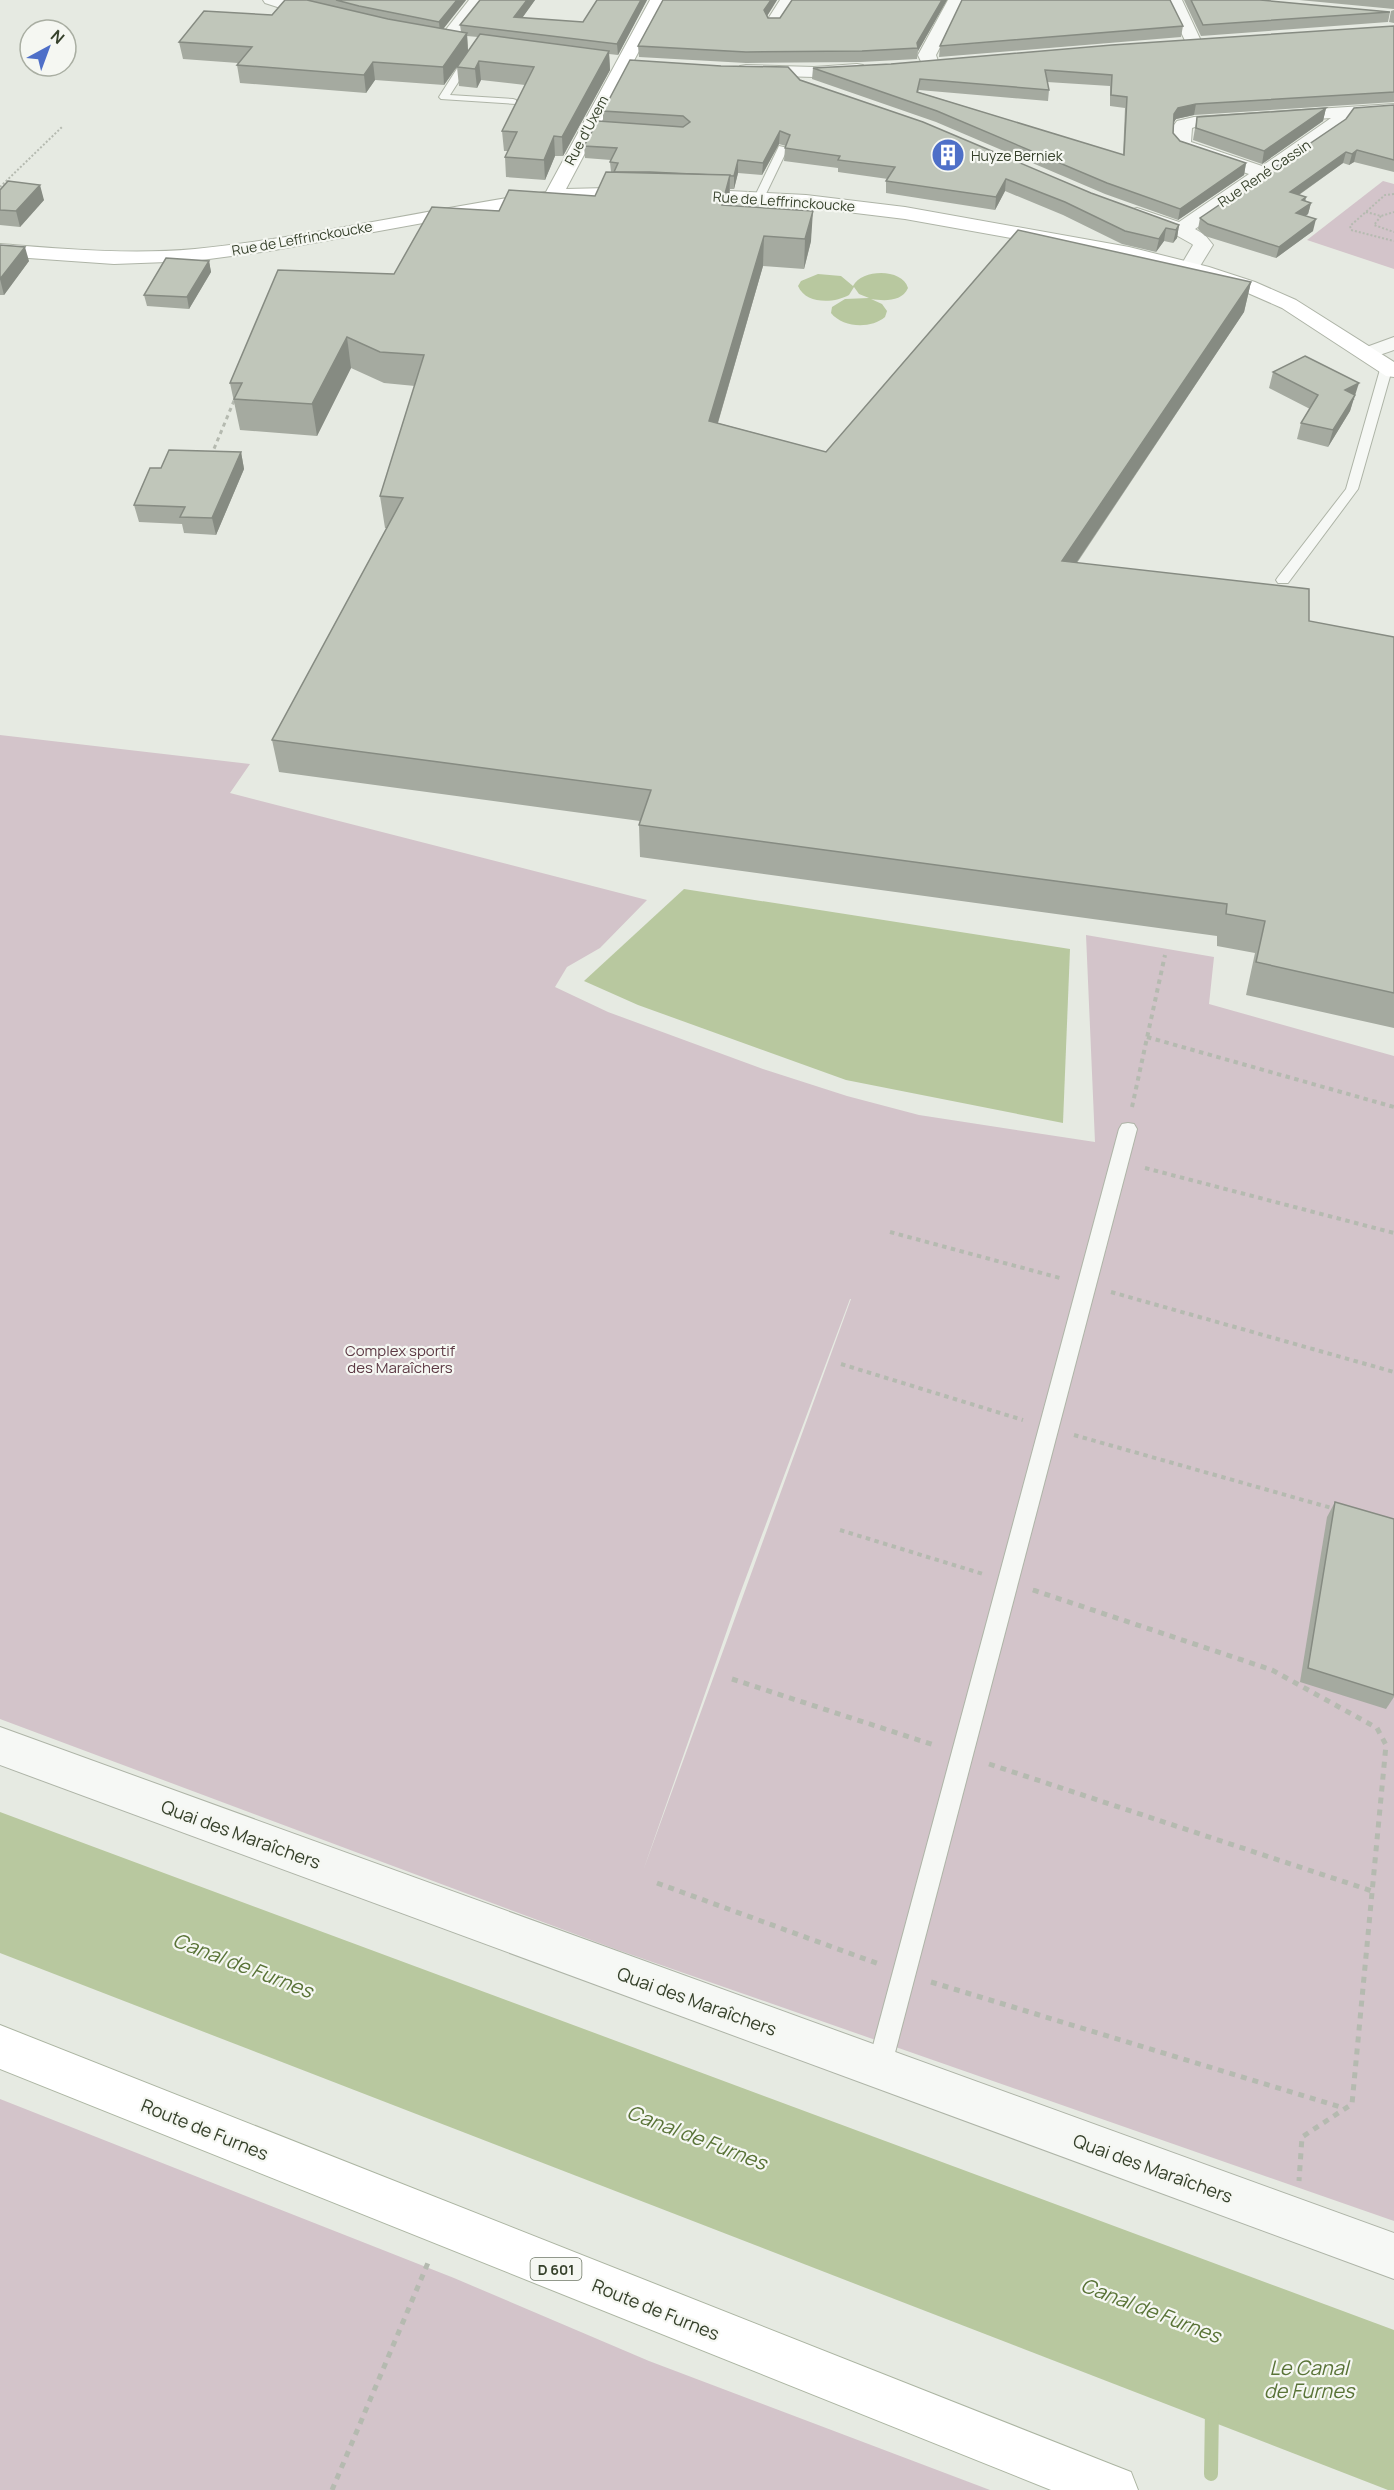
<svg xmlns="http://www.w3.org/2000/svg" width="1394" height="2490" viewBox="0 0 1394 2490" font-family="Manrope,sans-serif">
	<rect width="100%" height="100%" fill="#e6eae2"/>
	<!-- green -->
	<g fill="#d3c4ca" fill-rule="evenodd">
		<polygon points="1383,181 1394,184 1394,269 1307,240"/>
		<path d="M 0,735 L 250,764 L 230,793 L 647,900 L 600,948 L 567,967 L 555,987 L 608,1012 L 763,1069 L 847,1096 L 919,1115 L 1095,1142 L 1086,935 L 1214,957 L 1209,1004 L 1394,1056 L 1394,2221 L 615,1949 L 0,1719 ZM 850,1299 L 851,1299 L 643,1871 L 738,1599 Z"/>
		<polygon points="0,2099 454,2278 649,2361 990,2490 0,2490"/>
	</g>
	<!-- water -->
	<g fill="#b8c89f">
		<path d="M 818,274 L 841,276 L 853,286 C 862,269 902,268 908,288 C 902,302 884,301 871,299 L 882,304 L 887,311 L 885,317 C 871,329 843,328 831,313 L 832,307 L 845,299 L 869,298 L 859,294 L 854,287 L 849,295 C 835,303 806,305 798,286 L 801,281 Z"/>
		<polygon points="684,889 1070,949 1063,1123 846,1080 638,1005 584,981"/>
		<polygon points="0,1812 1394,2330 1394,2490 1388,2490 0,1953"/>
	</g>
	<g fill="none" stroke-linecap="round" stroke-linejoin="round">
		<!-- stream -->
		<polyline stroke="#b8c89f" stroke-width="14" points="1211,2474 1212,2409"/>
		<!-- lane casing -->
		<g stroke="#aeb4a7" stroke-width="2">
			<g id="lane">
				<polygon points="470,53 475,56 450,95 513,99 516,100 516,104 441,99 439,97 465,56"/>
				<polygon points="779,146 788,148 764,198 755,200 754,198"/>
				<polygon points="1387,363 1393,366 1358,489 1288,583 1278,583 1276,580 1278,577 1346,489 1381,366"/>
				<polygon points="1128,1123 1134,1124 1137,1129 891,2068 887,2076 879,2080 871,2076 867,2068 1119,1129 1122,1124"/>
			</g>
		</g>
		<!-- street casing -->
		<g stroke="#aeb4a7" stroke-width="2">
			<g id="street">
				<polygon points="263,0 288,0 330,13 332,17 324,22 265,3"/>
				<polygon points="469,0 486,0 451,45 439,45 437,41"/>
				<polygon points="780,0 796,0 780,26 768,26 766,22"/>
				<polygon points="948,0 964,0 936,55 939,64 936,68 924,68 918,55"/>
				<polygon points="1166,0 1182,0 1202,43 1200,47 1188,47"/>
				<polygon points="857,64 863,65 866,69 863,73 814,77 746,75 740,74 737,70 740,66 746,65 814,67"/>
				<path d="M 1394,104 L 1394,114 L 1350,117 L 1342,128 L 1195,229 L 1205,235 L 1213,245 L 1197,271 L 1183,271 L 1180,267 L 1193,245 L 1192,244 L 1167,230 L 1130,218 L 1127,214 L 1130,210 L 1137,208 L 1179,222 L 1249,174 L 1180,151 L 1173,144 L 1174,125 L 1177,121 L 1194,117 ZM 1331,118 L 1262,166 L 1191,142 L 1192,128 L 1195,127 Z"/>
				<polygon points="1394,337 1394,350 1368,359 1361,357 1357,353 1361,349"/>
				<polygon points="0,1727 1394,2233 1394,2279 0,1765"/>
			</g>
		</g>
		<!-- secondary casing -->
		<g stroke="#aeb4a7" stroke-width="2">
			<path id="secondary" d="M 650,0 L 666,0 L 566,189 L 650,187 L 806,195 L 905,207 L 1129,247 L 1209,267 L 1255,282 L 1296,300 L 1394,362 L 1394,377 L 1386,376 L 1282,308 L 1241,290 L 1195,275 L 1129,259 L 905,219 L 806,207 L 650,199 L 568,200 L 467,215 L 269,251 L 194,261 L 114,264 L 0,256 L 0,244 C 65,249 130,255 195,249 C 313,237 429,209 546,192 Z"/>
		</g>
		<!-- primary casing -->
		<g stroke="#acb5a2" stroke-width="2">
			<polygon id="primary" points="0,2025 1113,2465 1131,2472 1138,2490 1051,2490 0,2069"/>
		</g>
		<!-- path-far3 -->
		<g stroke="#b5bab0" stroke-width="2" stroke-dasharray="2 2" stroke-linecap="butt">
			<polyline points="0,187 63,126"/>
			<polyline points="1394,194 1385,195 1350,226 1351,230 1394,241"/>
			<polyline points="1366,212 1381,216 1394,212"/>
			<polyline points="1381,216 1374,225 1394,232"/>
		</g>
		<!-- path-far2 -->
		<polyline stroke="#b5bab0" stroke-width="3" stroke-dasharray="4 4" stroke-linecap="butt" points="211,456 236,396"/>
		<!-- path-far1 -->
		<g stroke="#b5bab0" stroke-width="4" stroke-dasharray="4.5 4.5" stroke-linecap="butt">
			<polyline points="1147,1037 1394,1107"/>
			<polyline points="1132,1107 1165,955"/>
			<polyline points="1145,1168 1394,1233"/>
			<polyline points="890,1232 1060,1278"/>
			<polyline points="1111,1292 1394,1372"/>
			<polyline points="841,1364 1023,1420"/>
			<polyline points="1074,1435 1335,1509"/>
			<polyline points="840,1530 983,1574"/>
			<polyline points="1033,1590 1037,1591"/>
		</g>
		<!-- path -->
		<g stroke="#b5bab0" stroke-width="5" stroke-dasharray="6 6" stroke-linecap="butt">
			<polyline points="1033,1590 1272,1670 1377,1728 1386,1745 1352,2104 1302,2137 1299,2181"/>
			<polyline points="732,1679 937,1746"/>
			<polyline points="989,1764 1372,1891"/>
			<polyline points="657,1883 879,1964"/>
			<polyline points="931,1982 1344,2108"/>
			<polyline points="332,2490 430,2258"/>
		</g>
		<!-- lane -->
		<use href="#lane" fill="#f6f8f5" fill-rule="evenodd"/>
		<!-- street -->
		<use href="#street" fill="#f6f8f5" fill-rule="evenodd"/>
		<!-- secondary -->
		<use href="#secondary" fill="#fff" fill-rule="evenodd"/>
		<!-- primary -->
		<use href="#primary" fill="#fff" fill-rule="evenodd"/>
	</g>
	<!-- wall -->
	<g fill="#a5aaa0" fill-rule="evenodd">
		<path d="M 285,0 L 466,0 L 443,29 L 461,32 L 460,25 L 480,0 L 535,0 L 522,18 L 583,22 L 597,0 L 647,0 L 618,55 L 609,54 L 610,70 L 563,156 L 555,156 L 545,180 L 506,177 L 505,157 L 508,151 L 504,151 L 502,131 L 525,85 L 481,80 L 477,88 L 459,86 L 457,67 L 444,85 L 375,80 L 366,93 L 240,83 L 237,65 L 238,63 L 183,59 L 179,42 L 272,15 ZM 467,36 L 478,37 L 468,51 Z"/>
		<polygon points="663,0 777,0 767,16 768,18 780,18 792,0 947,0 918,51 917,59 861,62 746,63 639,57 638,46"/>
		<polygon points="1184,0 1260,0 1390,12 1388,22 1201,36"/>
		<polygon points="1299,0 1394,0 1394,9"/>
		<polygon points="1394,10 1394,23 1389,22 1391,11"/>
		<polygon points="1183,26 1181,37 939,57 940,46"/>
		<path d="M 1394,26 L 1394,102 L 1194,115 L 1176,119 L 1173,123 L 1173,133 L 1180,141 L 1246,163 L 1244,175 L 1178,220 L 1105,194 L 936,122 L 812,79 L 813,68 L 891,64 ZM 1047,82 L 1110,86 L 1110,106 L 1125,108 L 1123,155 L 918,92 L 919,90 L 1048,101 L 1049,90 Z"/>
		<polygon points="800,80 1091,193 1179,225 1177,238 1173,243 1164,241 1156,252 1122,244 1063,215 1005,191 995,210 886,193 886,181 888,179 838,172 838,168 784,161 785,148 786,146 779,144 762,175 738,173 734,189 730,189 729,205 811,241 804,269 763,266 718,423 826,452 1251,282 1244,312 1077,563 1309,621 1394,637 1394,1028 1246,995 1255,953 1217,946 1217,936 640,857 639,825 640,821 279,772 272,740 387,528 385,528 380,496 415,386 384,383 351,368 317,436 240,430 230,383 394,274 499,211 595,196 611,172 610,162 611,160 585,158 584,146 603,121 603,111"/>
		<polygon points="1394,105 1394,172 1354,162 1349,165 1343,163 1299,195 1306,201 1311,203 1308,214 1305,216 1313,231 1276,258 1205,236 1198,229 1200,218"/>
		<polygon points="1326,108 1323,121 1262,164 1193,140 1197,117"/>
		<polygon points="0,190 44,200 20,227 0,225"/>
		<polygon points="0,245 29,261 4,295 0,295"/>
		<polygon points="209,261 211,272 189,309 147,306 144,295"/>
		<polygon points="1273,372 1355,399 1353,400 1350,411 1328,447 1297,439 1301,423 1310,409 1269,388"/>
		<polygon points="241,452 244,469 216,535 184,533 182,524 139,522 134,505 161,468"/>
		<polygon points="1335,1502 1394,1695 1394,1697 1386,1709 1300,1682 1327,1517"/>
	</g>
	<!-- shaded-wall -->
	<g fill="#868b82">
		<polygon points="457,0 466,0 440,33 439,22"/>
		<polygon points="527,0 535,0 515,28 514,17"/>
		<polygon points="641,0 647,0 618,55 617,44"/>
		<polygon points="771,0 777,0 764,21 764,10"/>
		<polygon points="942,0 947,0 918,51 917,43"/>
		<polygon points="467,33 468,51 444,85 443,67"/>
		<polygon points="609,51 610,70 563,156 562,137"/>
		<polygon points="479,61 481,80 477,88 475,69"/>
		<polygon points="373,62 375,80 366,93 364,75"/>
		<polygon points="1196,104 1194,115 1176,119 1172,125 1174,114 1178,108"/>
		<polygon points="1326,108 1323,121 1262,164 1264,151"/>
		<polygon points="780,131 779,144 762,175 763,163"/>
		<polygon points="554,136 555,156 545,180 544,160"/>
		<polygon points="1357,150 1354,162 1349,165 1352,154"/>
		<polygon points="1346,152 1343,163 1287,203 1290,192"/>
		<polygon points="738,160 738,173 734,189 734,176"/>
		<polygon points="1246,163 1244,175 1178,220 1180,209"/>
		<polygon points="730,175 729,205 722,205"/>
		<polygon points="1006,179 1005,191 995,210 996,197"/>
		<polygon points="40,185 44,200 20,227 16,211"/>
		<polygon points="1306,197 1304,208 1311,203 1308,214 1294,224 1296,213 1302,200"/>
		<polygon points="813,211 811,241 804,269 805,239"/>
		<polygon points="1316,219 1313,231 1276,258 1279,247"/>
		<polygon points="1179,225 1177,238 1173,243 1176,230"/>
		<polygon points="1166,228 1164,241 1156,252 1159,239"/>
		<polygon points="764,236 763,266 709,453 709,421"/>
		<polygon points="25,247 29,261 4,295 0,279"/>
		<polygon points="209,261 211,272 189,309 187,297"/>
		<polygon points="1251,282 1244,312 1056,593 1062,561"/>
		<polygon points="347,337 351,368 317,436 312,404"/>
		<polygon points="1359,383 1350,411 1328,447 1345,390"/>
		<polygon points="241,452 244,469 216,535 212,518"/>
	</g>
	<!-- building -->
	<g fill="#c0c6ba" stroke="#868b82" stroke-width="1.5" fill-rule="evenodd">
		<polygon points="285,0 307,0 388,19 467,33 443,67 373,62 364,75 237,65 252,47 179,42 204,11 272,15"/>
		<polygon points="336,0 457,0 439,22 359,6"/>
		<polygon points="480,0 527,0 514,17 583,22 597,0 641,0 617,44 460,25"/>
		<polygon points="663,0 771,0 764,10 768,18 780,18 792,0 942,0 917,43 918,48 862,51 746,52 638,46"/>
		<polygon points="962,0 1170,0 1183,26 940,46"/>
		<polygon points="1191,0 1260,0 1390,12 1203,25"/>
		<path d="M 1394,26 L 1394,92 L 1196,104 L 1178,108 L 1174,114 L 1173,133 L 1180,141 L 1246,163 L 1180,209 L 1107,183 L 937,111 L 813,68 L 891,64 L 1112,45 ZM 1045,70 L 1112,75 L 1111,95 L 1127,97 L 1124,155 L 917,92 L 920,79 L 1049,90 Z"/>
		<polygon points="480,34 609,51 562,137 554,136 544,160 505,157 517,132 502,131 534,67 479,61 475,69 457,67"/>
		<polygon points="630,60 721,66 788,67 800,80 923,122 1091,193 1179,225 1176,230 1166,228 1159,239 1125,231 1065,202 1006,179 996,197 886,181 895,167 838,160 840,156 785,148 790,135 780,131 763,163 738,160 734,176 650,172 614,172 618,163 610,162 617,148 584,146 598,121 683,127 690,122 683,116 603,111"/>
		<polygon points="1394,105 1394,160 1357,150 1352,154 1346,152 1290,192 1306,197 1302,200 1311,203 1296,213 1316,219 1279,247 1208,224 1200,218 1346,119 1354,108"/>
		<polygon points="1326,108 1264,151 1196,128 1197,117"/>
		<polygon points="606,172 730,175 722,205 813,211 805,239 764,236 709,421 826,452 1018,230 1251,282 1062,561 1309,589 1309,621 1394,637 1394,993 1256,962 1265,921 1226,914 1227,904 639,825 651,790 272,740 403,498 380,496 424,355 380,352 347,337 312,404 234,399 242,383 230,383 278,270 394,274 432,207 499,211 509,190 595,196"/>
		<polygon points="8,181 40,185 16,211 0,210 0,190"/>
		<polygon points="0,245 25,247 0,279"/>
		<polygon points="166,258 209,261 187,297 144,295"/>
		<polygon points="1305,356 1359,383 1345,390 1355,395 1333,430 1301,423 1318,395 1273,372"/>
		<polygon points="169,450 241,452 212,518 180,517 185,507 134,505 150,468 161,468"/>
		<polygon points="1335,1502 1394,1519 1394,1695 1308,1668"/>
	</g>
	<!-- icons -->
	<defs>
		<g id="building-disc" transform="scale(1.725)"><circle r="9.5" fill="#4e6fc8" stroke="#f5f7f2"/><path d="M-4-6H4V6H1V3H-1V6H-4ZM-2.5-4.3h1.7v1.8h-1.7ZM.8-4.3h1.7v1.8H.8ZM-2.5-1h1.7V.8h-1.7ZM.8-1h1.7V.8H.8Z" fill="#fff"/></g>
	</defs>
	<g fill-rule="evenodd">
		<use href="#building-disc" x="948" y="155"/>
	</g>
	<g text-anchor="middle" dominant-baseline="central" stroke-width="4.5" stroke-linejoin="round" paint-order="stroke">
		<!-- far-street labels -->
		<g font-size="14" fill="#36412b" stroke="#f5f7f2">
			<text transform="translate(586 130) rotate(-62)">Rue d'Uxem</text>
			<text transform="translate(1264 173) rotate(-34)">Rue René Cassin</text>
			<text transform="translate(784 201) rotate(4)">Rue de Leffrinckoucke</text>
			<text transform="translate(302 238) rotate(-10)">Rue de Leffrinckoucke</text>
		</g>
		<!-- far-poi labels -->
		<g font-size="14" fill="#36412b" stroke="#f5f7f2" text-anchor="start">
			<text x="971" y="155">Huyze Berniek</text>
		</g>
		<!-- shield labels -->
		<rect fill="#f5f7f2" stroke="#6f7867" stroke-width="1.5" x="530.5" y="2258" width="51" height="22" rx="4.5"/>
		<g font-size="14" font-weight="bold" fill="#36412b">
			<text x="556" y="2269">D 601</text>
		</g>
		<!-- park labels -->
		<g font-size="15" fill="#5c3944" stroke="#f5f7f2">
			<text x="400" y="1350">Complex sportif<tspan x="400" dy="17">des Maraîchers</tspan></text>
		</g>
		<!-- near-street labels -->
		<g font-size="18" fill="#36412b" stroke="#f5f7f2">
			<text transform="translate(241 1834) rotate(20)">Quai des Maraîchers</text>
			<text transform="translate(697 2001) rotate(20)">Quai des Maraîchers</text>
			<text transform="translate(205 2129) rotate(22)">Route de Furnes</text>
			<text transform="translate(1153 2168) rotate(20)">Quai des Maraîchers</text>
			<text transform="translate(656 2309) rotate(22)">Route de Furnes</text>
		</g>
		<!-- near-water labels -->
		<g font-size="20" font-style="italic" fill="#597337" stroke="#f5f7f2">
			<text transform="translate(243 1965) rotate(21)">Canal de Furnes</text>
			<text transform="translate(697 2137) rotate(21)">Canal de Furnes</text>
			<text transform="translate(1151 2310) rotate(21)">Canal de Furnes</text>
			<text x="1309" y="2367">Le Canal<tspan x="1309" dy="23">de Furnes</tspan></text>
		</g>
	</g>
	<!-- north arrow -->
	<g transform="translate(48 48) rotate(41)"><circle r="28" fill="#f5f7f2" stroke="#a9aea2" stroke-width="1.5"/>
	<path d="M0-4.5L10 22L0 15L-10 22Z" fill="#4e6fc8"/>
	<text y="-9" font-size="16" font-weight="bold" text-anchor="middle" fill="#36412b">N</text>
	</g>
</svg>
